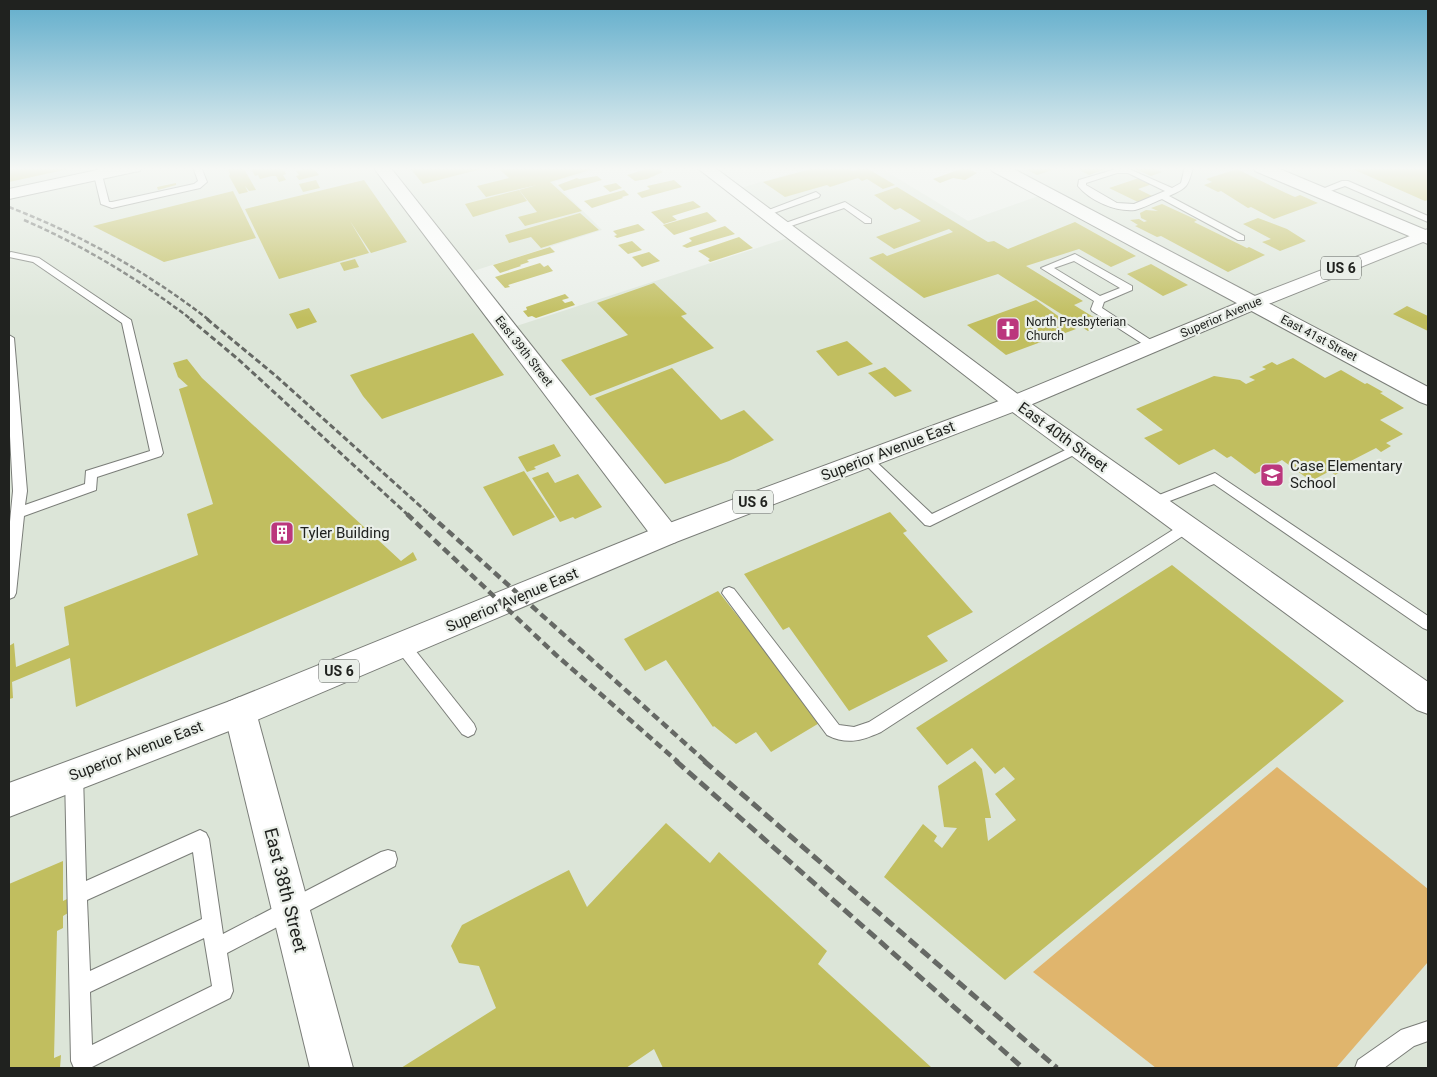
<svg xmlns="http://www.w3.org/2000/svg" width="1437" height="1077" viewBox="0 0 1437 1077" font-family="Roboto,sans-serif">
	<rect width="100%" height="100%" fill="#eaefe9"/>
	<!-- built -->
	<polygon fill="#dce5d8" points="9,167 607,167 554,182 602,230 464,274 507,329 794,236 734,190 811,167 879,167 968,221 1047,193 998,167 1261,167 1279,175 1302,167 1428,167 1428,384 1417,391 1428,397 1428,1068 9,1068"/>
	<!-- green -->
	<polygon fill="#e0b56d" points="1277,767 1428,889 1428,962 1336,1068 1156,1068 1033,972"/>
	<!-- building -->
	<g fill="#c1be5f">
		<polygon points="9,167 73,167 73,168 9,182"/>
		<polygon points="227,167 243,167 256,190 249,191 245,186 248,192 239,194 229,176 230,174"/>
		<polygon points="250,167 282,167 286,174 283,175 286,180 279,182 276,176 272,176 260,179 258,175 255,176"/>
		<polygon points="312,167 319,175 299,180 296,176 299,175 296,171"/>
		<polygon points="409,167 485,167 485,168 423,184"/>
		<polygon points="506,167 600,167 550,182 582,211 525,226 518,217 537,212 519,190 537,185 486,197 477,186 509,178 499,169"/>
		<polygon points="653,167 656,167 663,172 647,179 635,181 627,175"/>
		<polygon points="818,167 847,167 853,171 865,167 895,185 883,189 867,179 862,181 858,178 830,187 827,185 785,197 763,182"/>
		<polygon points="966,167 977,173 965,180 953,178 940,183 933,179"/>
		<polygon points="1022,167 1061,167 1037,175"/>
		<polygon points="1074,167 1111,167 1089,175"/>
		<polygon points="1135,167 1151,167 1162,172 1151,176 1133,168"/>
		<polygon points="1348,167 1428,167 1428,200 1425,201"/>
		<polygon points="1237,169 1286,193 1295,197 1300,195 1318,203 1274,219 1251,207 1248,208 1221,191 1218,192 1204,185 1212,182 1206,179"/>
		<polygon points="597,176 602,180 564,191 558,185 577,178 579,179"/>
		<polygon points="1142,177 1155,183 1138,189 1154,197 1140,203 1109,188"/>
		<polygon points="316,180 320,188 303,192 299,184"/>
		<polygon points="364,180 407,242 371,253 350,221 369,253 279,279 245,209"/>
		<polygon points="674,180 682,187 642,198 637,193 650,189 647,186"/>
		<polygon points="176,183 176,185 158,190 157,187"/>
		<polygon points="616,183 622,188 610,192 603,186"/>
		<polygon points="897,187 988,242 994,241 1008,249 1075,222 1136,256 1111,267 1079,249 1026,266 1083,301 1074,305 1103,323 1088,331 998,274 924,298 869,258 883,253 887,256 953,232 949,229 894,249 876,237 921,221 900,208 895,210 874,195"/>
		<polygon points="519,190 527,201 473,217 465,204"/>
		<polygon points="624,190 629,195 622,197 623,198 592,208 584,201"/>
		<polygon points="233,191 256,238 164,262 93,226"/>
		<polygon points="693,201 701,207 672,216 677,220 664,224 651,212"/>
		<polygon points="1162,204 1197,220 1194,222 1247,248 1249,247 1265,255 1228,272 1161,236 1157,237 1135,226 1138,225 1130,220 1139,219 1144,222 1147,221 1141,218 1140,213 1146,210 1158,211 1151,208"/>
		<polygon points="707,212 717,221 674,235 663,225"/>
		<polygon points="580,213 599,230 541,248 531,237 509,243 505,235"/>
		<polygon points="1258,218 1287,229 1306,241 1280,251 1262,242 1271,239 1243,224"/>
		<polygon points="638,224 645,230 617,238 614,236 617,235 613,231"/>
		<polygon points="725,226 735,234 687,248 682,246 692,241 689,238"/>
		<polygon points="739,237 753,248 710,262 708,260 710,259 698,251"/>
		<polygon points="632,241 642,250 628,254 618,245"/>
		<polygon points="550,247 555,252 527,260 529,262 520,265 521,266 500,273 493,265"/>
		<polygon points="649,252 660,261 642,267 632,257"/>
		<polygon points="355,259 359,267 344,271 340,263"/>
		<polygon points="540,263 544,267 548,265 553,271 508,285 510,287 505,288 495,277"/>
		<polygon points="1151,264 1188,285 1163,296 1127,274"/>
		<polygon points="654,283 687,314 681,316 714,348 590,396 561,360 628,335 597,303"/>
		<polygon points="565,294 569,298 562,300 565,303 572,301 575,305 536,318 532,316 528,317 523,311 527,310 526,307"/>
		<polygon points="1036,300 1076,329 1006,355 967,325"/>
		<polygon points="1407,306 1428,316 1428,331 1393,314"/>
		<polygon points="309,308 317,322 297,329 289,314"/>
		<polygon points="473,333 504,375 382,419 363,396 350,375"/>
		<polygon points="847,341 873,364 838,376 816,351"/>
		<polygon points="1293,358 1325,378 1341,370 1365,384 1367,383 1383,392 1380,393 1404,408 1380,420 1403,434 1386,443 1391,446 1381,452 1376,448 1341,466 1346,469 1335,475 1330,471 1311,481 1282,460 1255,474 1231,456 1227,458 1214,449 1179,465 1144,438 1163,430 1136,409 1214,376 1240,380 1246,384 1255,380 1249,377 1266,369 1262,367 1272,362 1277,365"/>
		<polygon points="187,359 202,378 401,561 413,552 417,560 76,707 70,658 12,682 13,698 9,699 9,646 14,643 16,667 69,645 64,607 198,555 187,514 213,504 179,389 188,386 178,377 173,363"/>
		<polygon points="885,367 912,391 895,397 868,373"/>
		<polygon points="672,368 721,420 744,410 774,440 729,461 665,484 595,398"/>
		<polygon points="554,444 561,456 534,467 536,469 527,472 518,457"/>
		<polygon points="524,471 555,517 513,536 483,487"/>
		<polygon points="548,472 555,483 578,474 602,507 575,519 573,517 560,522 532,478"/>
		<polygon points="890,512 907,531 903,533 973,612 927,636 948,661 849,711 789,627 783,630 744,574"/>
		<polygon points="1172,565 1344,701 1005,980 884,877 923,824 937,836 934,841 942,848 957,828 944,827 938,786 975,761 982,769 991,818 985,818 988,841 1016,820 995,794 1015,779 1004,767 995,774 972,748 947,765 916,728"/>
		<polygon points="718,591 821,722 771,752 756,732 736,744 714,726 713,727 666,660 645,671 624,639"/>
		<polygon points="666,823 710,863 719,852 827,951 818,964 932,1068 663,1068 654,1049 626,1068 401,1068 496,1008 479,966 459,963 451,946 462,925 569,870 587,907"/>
		<polygon points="63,861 63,901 69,898 68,913 63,916 63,928 57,931 54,1058 61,1055 60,1068 9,1068 9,884"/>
	</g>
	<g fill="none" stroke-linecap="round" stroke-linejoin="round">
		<!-- lane casing -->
		<g stroke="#7a7d78" stroke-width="2">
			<g id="lane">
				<polygon points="193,167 201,167 207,182 200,188 112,208 101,204 94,175 95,173 102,175 109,202 112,202 194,184 198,181"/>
				<path d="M 1185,167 L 1193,167 C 1188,187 1187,188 1169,196 L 1244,236 L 1244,240 L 1238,240 L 1162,199 C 1154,202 1144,208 1135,210 C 1116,212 1090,201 1078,186 L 1079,180 L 1116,169 L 1129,169 L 1172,188 L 1181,183 ZM 1117,173 L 1128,173 L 1165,191 L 1134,204 L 1117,203 L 1086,185 L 1086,183 Z"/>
				<polygon points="1342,181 1348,181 1428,216 1428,222 1345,186 1319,195 1315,192"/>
				<polygon points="816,192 820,195 819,197 768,215 765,216 761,213"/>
				<polygon points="845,202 871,219 871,223 865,223 844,208 785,228 779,228 777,226"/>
				<polygon points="11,252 39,258 131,320 163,453 161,456 97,477 96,490 24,516 16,593 14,597 9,599 9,532 13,491 9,418 9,335 14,338 27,491 25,505 85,484 86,471 150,451 122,323 33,262 9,257 9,253"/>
				<path d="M 1075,254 L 1132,286 L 1132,290 L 1104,302 L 1102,308 L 1157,344 L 1158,346 L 1157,348 L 1149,348 L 1092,311 L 1091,309 L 1094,301 L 1041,268 ZM 1074,261 L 1120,288 L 1100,296 L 1054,268 Z"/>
				<polygon points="1078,444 1084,448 1082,451 930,526 925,525 860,459 866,455 870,456 932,514"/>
				<polygon points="1215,473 1428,616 1428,630 1423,628 1214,484 1154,507 1149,505 1147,502 1149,499"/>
				<path d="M 1187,521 L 1192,522 L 1194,526 L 1192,530 L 881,732 C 861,741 847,745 827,735 L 722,593 L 724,589 L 729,587 L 734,589 L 839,725 L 854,727 L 869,722 Z"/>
				<polygon points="402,638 407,640 474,724 476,729 474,734 468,737 462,734 397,650 394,645 397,640"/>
				<path d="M 74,767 L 80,769 L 83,775 L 86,881 L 200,830 L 206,833 L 209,839 L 223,934 L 381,852 L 388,850 L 395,852 L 397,859 L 395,866 L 227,953 L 233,991 L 230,998 L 90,1068 L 74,1068 L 71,1061 L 65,775 L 68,769 ZM 193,852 L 202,919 L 90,971 L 87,900 ZM 204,938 L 212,986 L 92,1045 L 90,992 Z"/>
				<polygon points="1428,1021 1428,1041 1414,1046 1384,1068 1355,1068 1358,1060 1401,1030"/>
			</g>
		</g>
		<!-- street casing -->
		<g stroke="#7a7d78" stroke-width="2">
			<g id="street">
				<polygon points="373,167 390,167 676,528 680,535 676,542 666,545 656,542"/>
				<polygon points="990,167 1010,167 1428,387 1428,405 1420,402 992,171"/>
				<polygon points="1253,167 1275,167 1428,231 1428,244 1255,171"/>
				<polygon points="240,697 252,702 256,712 353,1068 310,1068 224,712 228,702"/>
			</g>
		</g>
		<!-- secondary casing -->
		<g stroke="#7a7d78" stroke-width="2">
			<g id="secondary">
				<polygon points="111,167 142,167 140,171 134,172 9,199 9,189"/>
				<polygon points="696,167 714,167 1023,398 1428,682 1428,714 1417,710 1007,408"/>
			</g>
		</g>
		<!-- primary casing -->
		<g stroke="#7a7d78" stroke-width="2">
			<polygon id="primary" points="1428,229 1428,240 1261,307 1023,408 676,542 252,722 9,817 9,783 230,701 656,528 1007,398 1247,299"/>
		</g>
		<!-- lane -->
		<use href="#lane" fill="#fff" fill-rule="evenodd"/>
		<!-- street -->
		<use href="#street" fill="#fff" fill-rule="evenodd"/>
		<!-- secondary -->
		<use href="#secondary" fill="#fff" fill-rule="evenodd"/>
		<!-- primary -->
		<use href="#primary" fill="#fff" fill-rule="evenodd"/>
		<!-- rail-far3 -->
		<g stroke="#666965" stroke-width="2.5" stroke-dasharray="5 2.5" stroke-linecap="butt">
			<path d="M 9,207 C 83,236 146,271 209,320"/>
			<path d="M 24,220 C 84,246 140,280 192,320"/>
		</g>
		<!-- rail-far2 -->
		<g stroke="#666965" stroke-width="3" stroke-dasharray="6 3" stroke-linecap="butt">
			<polyline points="190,319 239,360 408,515"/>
			<polyline points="207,319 276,376 430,515"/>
		</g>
		<!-- rail-far1 -->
		<g stroke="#666965" stroke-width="4.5" stroke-dasharray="8 4.5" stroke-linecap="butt">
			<polyline points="407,514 555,654 678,762"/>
			<polyline points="429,514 706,762"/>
		</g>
		<!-- rail -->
		<g stroke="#666965" stroke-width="5" stroke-dasharray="11 5" stroke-linecap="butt">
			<polyline points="676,761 1023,1068"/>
			<polyline points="704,761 1057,1068"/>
		</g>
	</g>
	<!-- sky -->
	<linearGradient id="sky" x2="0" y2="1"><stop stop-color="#61adcb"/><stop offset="0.53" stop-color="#f6f8f5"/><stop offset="1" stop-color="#f6f8f5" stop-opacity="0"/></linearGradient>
	<rect width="1437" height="318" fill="url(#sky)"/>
	<!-- icons -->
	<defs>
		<g id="church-square" transform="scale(1.25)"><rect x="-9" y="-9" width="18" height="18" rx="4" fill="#bb377d" stroke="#eaefe9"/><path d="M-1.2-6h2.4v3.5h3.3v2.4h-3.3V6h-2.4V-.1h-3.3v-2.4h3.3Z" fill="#fff"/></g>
		<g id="school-square" transform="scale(1.25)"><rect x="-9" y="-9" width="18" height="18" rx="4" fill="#bb377d" stroke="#eaefe9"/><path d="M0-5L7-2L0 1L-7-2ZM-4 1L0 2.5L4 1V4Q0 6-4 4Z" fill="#fff"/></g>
		<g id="building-square" transform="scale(1.25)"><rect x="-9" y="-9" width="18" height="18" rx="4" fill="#bb377d" stroke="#eaefe9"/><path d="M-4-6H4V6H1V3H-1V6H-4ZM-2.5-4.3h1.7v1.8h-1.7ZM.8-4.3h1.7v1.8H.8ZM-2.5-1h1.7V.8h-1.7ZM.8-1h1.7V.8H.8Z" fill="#fff"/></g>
	</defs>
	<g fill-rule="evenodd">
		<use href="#church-square" x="1008" y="329"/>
		<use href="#school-square" x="1272" y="475"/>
		<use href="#building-square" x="282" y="533"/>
	</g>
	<g text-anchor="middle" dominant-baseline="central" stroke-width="4.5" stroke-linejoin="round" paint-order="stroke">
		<!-- far-street labels -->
		<g font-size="12" fill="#20221f" stroke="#eaefe9">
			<text transform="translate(1221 317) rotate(-23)">Superior Avenue</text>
			<text transform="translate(1319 338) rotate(28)">East 41st Street</text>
			<text transform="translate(524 351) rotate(52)">East 39th Street</text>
		</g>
		<!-- far-poi labels -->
		<g font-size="12" fill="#20221f" stroke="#eaefe9" text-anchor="start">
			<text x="1026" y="322">North Presbyterian<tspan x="1026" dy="14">Church</tspan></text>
		</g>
		<!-- shield labels -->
		<g fill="#eaefe9" stroke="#5d605c" stroke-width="1">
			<rect x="1321" y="256.5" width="40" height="23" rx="4"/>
			<rect x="733" y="490.5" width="40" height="23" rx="4"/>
			<rect x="319" y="659.5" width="40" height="23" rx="4"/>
		</g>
		<g font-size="14" font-weight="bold" fill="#20221f">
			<text x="1341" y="268">US 6</text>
			<text x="753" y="502">US 6</text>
			<text x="339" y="671">US 6</text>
		</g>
		<!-- street labels -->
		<g font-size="15" fill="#20221f" stroke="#eaefe9">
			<text transform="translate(1063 437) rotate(36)">East 40th Street</text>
			<text transform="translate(888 451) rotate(-21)">Superior Avenue East</text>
			<text transform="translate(512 600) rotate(-23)">Superior Avenue East</text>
			<text transform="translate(136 751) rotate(-21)">Superior Avenue East</text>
		</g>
		<!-- poi labels -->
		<g font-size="15" fill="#20221f" stroke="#eaefe9" text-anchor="start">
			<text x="1290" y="466">Case Elementary<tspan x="1290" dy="17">School</tspan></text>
			<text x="300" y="533">Tyler Building</text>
		</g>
		<!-- near-street labels -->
		<g font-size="18" fill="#20221f" stroke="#eaefe9">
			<text transform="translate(286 890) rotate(76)">East 38th Street</text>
		</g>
	</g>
	<!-- border -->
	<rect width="1437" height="1077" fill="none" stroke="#20221f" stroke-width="20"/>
</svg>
